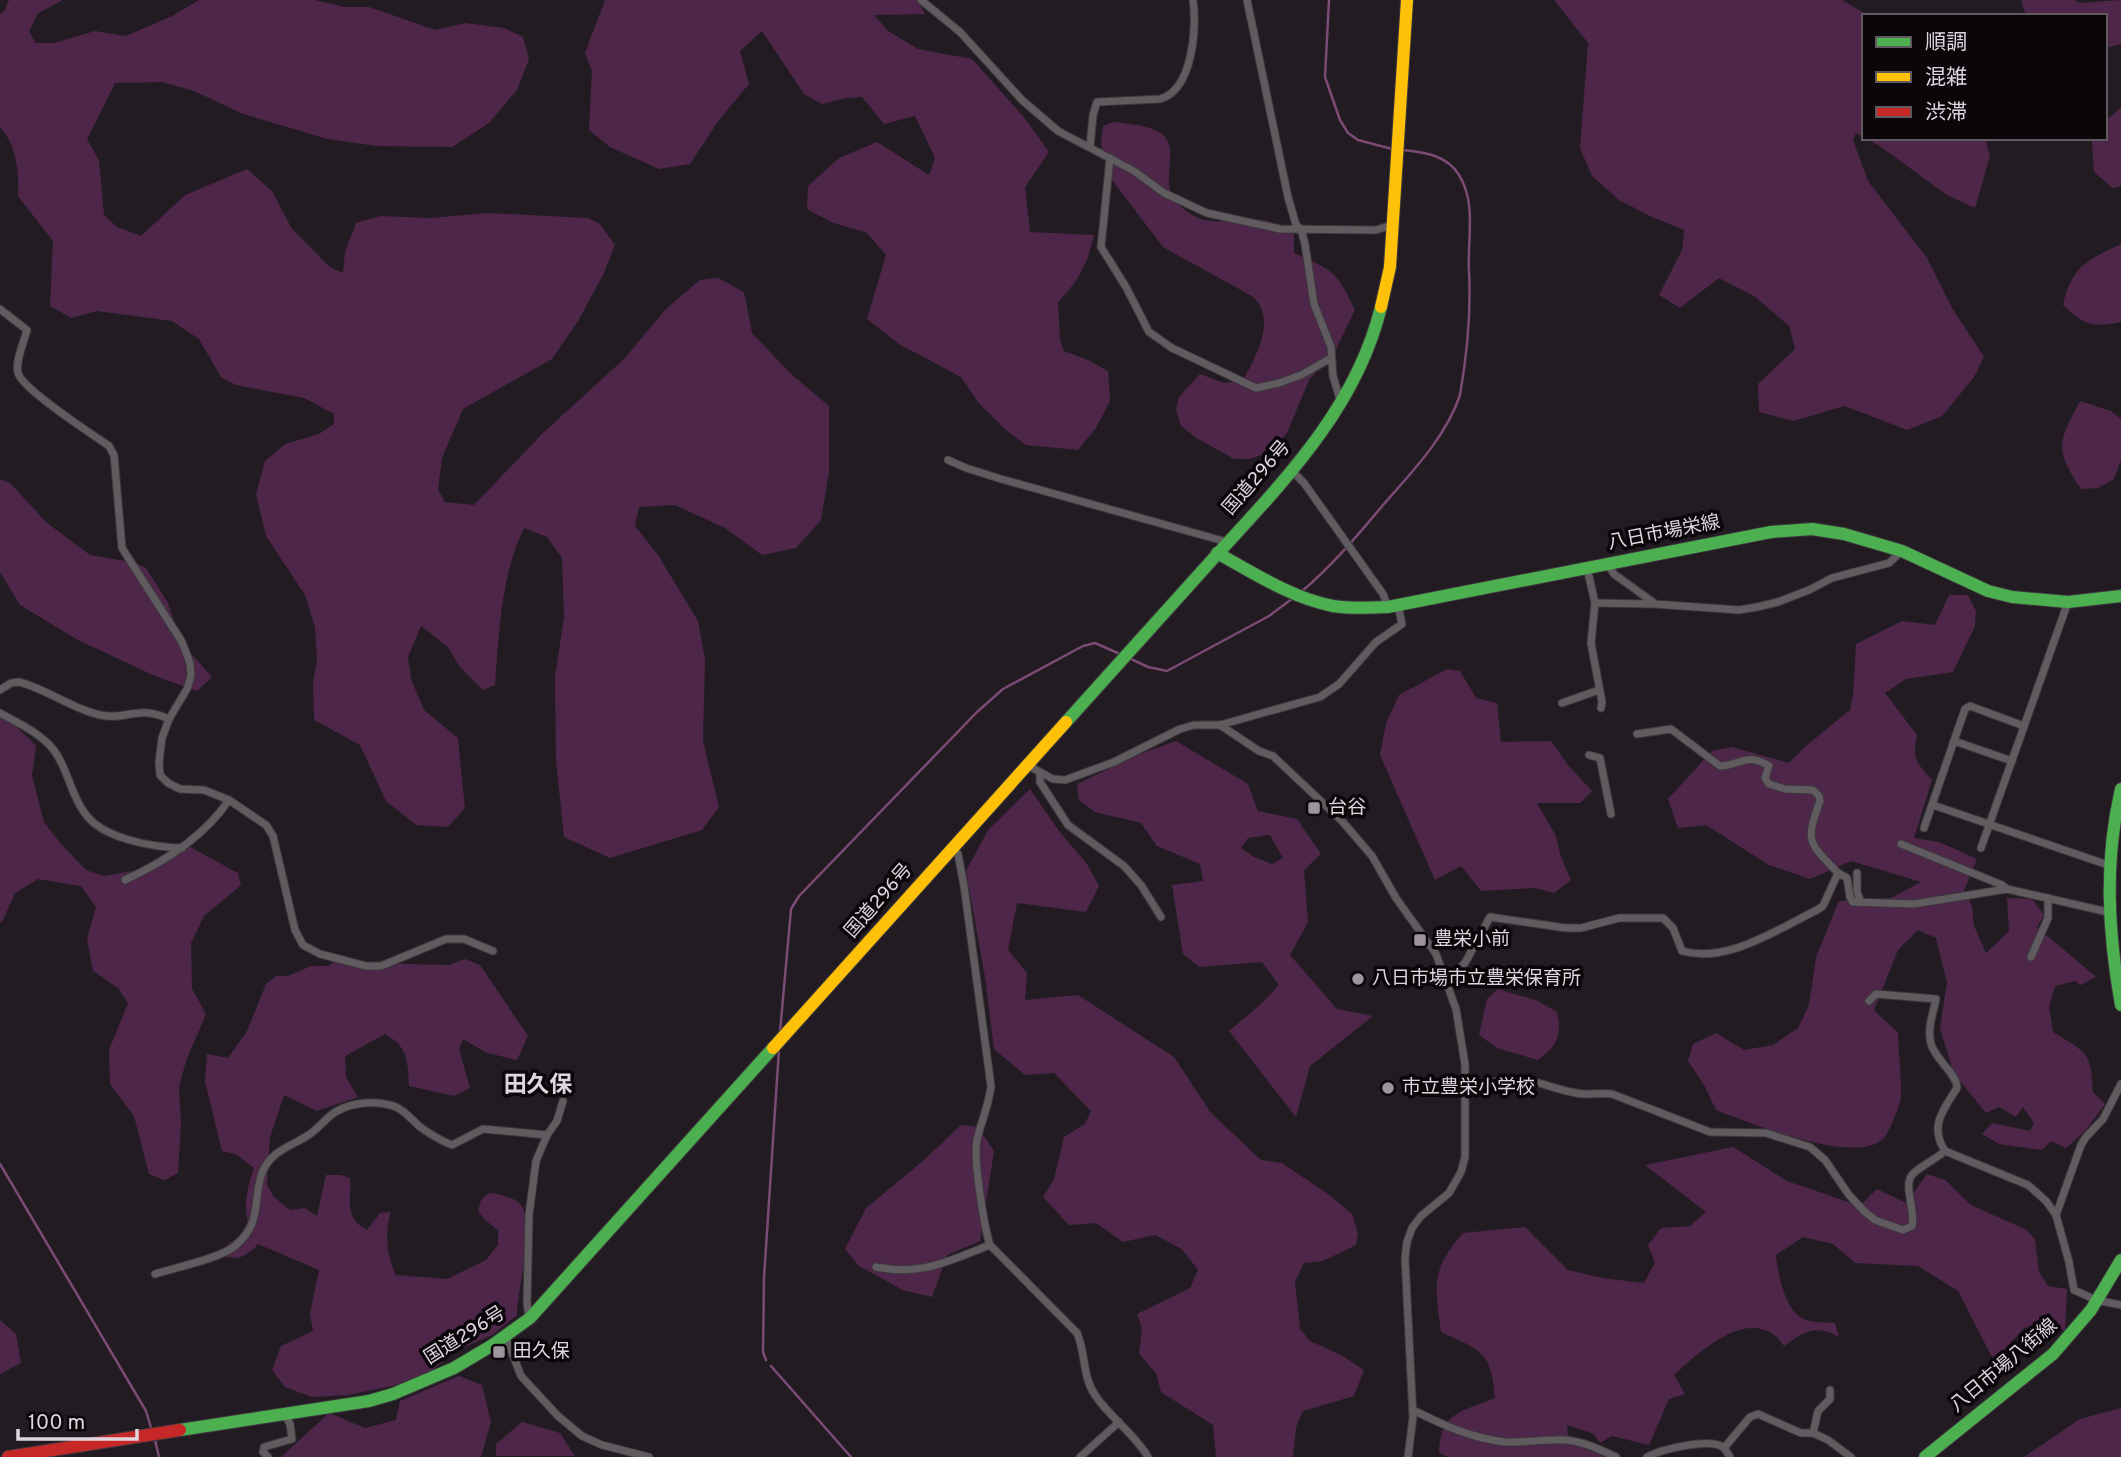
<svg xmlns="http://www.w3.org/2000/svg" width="2121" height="1457" viewBox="0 0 2121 1457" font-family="Overpass,'Noto Sans JP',sans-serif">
	<rect width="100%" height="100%" fill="#221c22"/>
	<!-- green -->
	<g fill="#4e264a" fill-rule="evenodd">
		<path d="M 9,0 L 63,0 L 38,13 L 29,31 L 36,43 L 54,43 L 95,31 L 126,36 L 172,16 L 199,0 L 315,0 L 344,7 L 369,7 L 435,30 L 465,23 L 504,28 L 523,37 L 529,59 L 517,90 L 489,123 L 452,147 L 377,146 L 327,139 L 243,114 L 194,91 L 162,82 L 115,83 L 87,139 L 99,161 L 104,215 L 117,227 L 141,236 L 185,195 L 247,169 L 272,191 L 292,229 L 330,267 L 343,273 L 345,252 L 356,223 L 380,216 L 431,218 L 487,213 L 588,218 L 600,224 L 615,245 L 604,273 L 578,321 L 552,359 L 463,409 L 442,458 L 438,489 L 445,502 L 474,505 L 543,433 L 624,359 L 667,308 L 700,280 L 718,278 L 744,292 L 752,333 L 790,373 L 829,406 L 829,472 L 821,520 L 796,548 L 762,555 L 725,528 L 675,505 L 639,507 L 635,526 L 658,555 L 698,621 L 705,660 L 703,741 L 719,807 L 702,830 L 610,858 L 564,837 L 556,760 L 555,677 L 564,617 L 562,558 L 547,537 L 524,528 C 501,575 499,633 495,685 L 483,690 L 460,667 L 448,647 L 421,626 L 408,657 L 411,679 L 424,710 L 458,738 L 465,808 L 448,827 L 416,825 L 386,801 L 360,745 L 314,720 L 313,684 L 317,659 L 315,627 L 305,595 L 266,536 L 256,494 L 265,461 L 285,444 L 319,434 L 334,424 L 334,414 L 304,398 L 236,385 L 221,377 L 199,339 L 172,321 L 97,311 L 71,318 L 50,306 L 53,241 L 18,196 C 19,171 17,146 0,127 L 0,14 L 5,10 Z"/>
		<path d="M 605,0 L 917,0 L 925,14 L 874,15 L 888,31 L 918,49 L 972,59 L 1023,116 L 1049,152 L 1025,187 L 1030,232 L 1094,235 C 1088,263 1078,282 1058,302 L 1060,339 L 1064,351 L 1088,360 L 1108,371 L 1110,401 L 1096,428 L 1078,450 L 1026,445 L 1005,429 L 978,402 L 961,377 L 899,344 L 867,319 L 886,255 L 867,233 L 831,222 L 807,209 L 808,186 L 839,158 L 877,142 L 929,175 L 935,158 L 915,116 L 884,124 L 862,97 L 846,98 L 822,104 L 804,94 L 762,31 L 740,51 L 749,84 L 719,120 L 690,164 L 659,169 L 610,147 L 589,130 L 592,71 L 585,53 Z"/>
		<polygon points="1554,0 1842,0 1869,16 1864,16 1864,137 1856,133 1853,140 1868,181 1927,258 1952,308 1984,357 1974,377 1942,416 1907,430 1845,406 1793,421 1759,412 1758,384 1795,349 1789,326 1754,296 1719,278 1680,308 1659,295 1682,250 1684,230 1652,217 1619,200 1592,176 1580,148 1588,43"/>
		<polygon points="2021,0 2074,0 2080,3 2121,0 2121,44 2105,48 2105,16 2026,16"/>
		<polygon points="2121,108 2121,186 2113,188 2094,172 2092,142 2094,138 2105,138 2105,121"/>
		<path d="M 1114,122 C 1128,124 1155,125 1165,137 C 1179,153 1158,184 1178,204 C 1209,234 1229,215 1264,220 C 1274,222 1285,229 1294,234 L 1294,253 C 1333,271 1336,269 1355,310 L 1336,349 L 1309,380 L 1287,433 L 1270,452 L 1249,459 L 1234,459 L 1195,437 L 1181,426 L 1176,409 L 1179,397 L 1200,374 L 1224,383 L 1243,381 C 1256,355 1278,319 1252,296 L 1163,247 L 1109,176 L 1101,144 L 1103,126 Z"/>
		<polygon points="1866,138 1985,138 1990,156 1975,208 1947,195 1881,147"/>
		<path d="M 2121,244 L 2121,322 C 2094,328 2083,325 2063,305 C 2072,266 2087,260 2121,244 Z"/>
		<path d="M 2080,401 L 2111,411 L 2121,419 L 2121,460 L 2114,479 L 2098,488 L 2081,489 C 2054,448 2058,443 2080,401 Z"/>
		<polygon points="0,479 10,483 47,523 90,555 136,563 146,568 168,603 182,644 212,677 197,691 155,676 78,640 20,605 0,572"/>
		<path d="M 1949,595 L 1968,595 L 1976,611 L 1975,626 L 1953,672 L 1906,679 L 1885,693 L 1917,735 C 1912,759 1916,762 1932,780 L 1914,838 L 1939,842 L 1977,859 L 1964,891 L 1972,906 L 1974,926 L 1986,953 L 2009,931 L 2007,898 L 2032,899 L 2044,915 L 2037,927 L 2096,977 L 2081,985 L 2075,981 L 2055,986 L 2049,1007 L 2053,1032 C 2087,1053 2091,1051 2093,1092 L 2105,1104 L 2086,1130 L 2066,1148 L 2051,1141 L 2042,1150 L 1999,1144 L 1982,1134 L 1992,1123 L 2030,1131 L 2034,1123 L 2023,1107 L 2016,1117 L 1999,1107 L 1986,1113 L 1954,1074 L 1940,1028 L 1947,982 L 1936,938 L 1918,930 L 1898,950 L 1874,1010 L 1898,1033 C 1898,1050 1903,1087 1900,1102 C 1898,1109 1889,1132 1885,1137 C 1859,1168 1748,1122 1716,1110 L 1704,1085 L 1688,1061 L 1693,1044 L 1716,1033 L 1744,1050 L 1773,1045 L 1798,1028 L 1809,1005 L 1816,957 L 1839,901 L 1891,898 L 1921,882 L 1851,861 L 1810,879 L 1769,865 L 1706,825 L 1678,828 L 1668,799 L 1712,751 L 1732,747 L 1789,763 L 1807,745 L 1850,710 L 1853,696 L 1856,644 L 1902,621 L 1935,625 Z"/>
		<polygon points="1447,669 1460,671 1476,698 1497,703 1501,742 1551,741 1568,765 1592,791 1580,803 1537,803 1556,836 1561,857 1571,880 1554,893 1535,888 1481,891 1461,866 1435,880 1380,755 1386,723 1399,695"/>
		<polygon points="0,712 36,745 32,776 44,822 61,844 86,870 104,876 149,868 190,847 238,873 241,885 204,916 191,943 192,989 206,1014 186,1061 179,1087 181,1123 178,1173 165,1180 149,1174 134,1116 110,1084 109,1050 128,1003 118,988 93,971 87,939 96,907 81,886 38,879 15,893 2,922 0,922"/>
		<path d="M 1176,741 L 1248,784 L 1258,811 L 1297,819 L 1321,854 L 1304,870 L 1308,922 L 1290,955 L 1337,1009 L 1373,1016 L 1310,1066 L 1296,1117 L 1229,1031 L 1262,1003 L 1279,985 L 1262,962 L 1199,967 L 1183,954 L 1172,885 L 1203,881 L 1200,864 L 1157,846 L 1141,823 L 1095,812 L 1079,800 L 1077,784 L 1140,754 ZM 1270,835 L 1283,858 L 1272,864 L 1254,857 L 1241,848 L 1248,838 Z"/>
		<polygon points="1030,789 1059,831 1087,864 1099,886 1086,912 1017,903 1008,950 1027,973 1025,1000 1078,995 1174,1057 1211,1113 1261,1160 1282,1163 1328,1194 1352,1214 1358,1233 1356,1245 1323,1261 1304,1263 1295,1282 1300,1329 1310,1341 1341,1355 1364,1370 1354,1396 1303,1411 1296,1427 1293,1457 1216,1457 1213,1425 1161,1392 1156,1373 1139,1354 1142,1328 1137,1314 1190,1288 1198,1270 1182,1249 1155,1235 1123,1242 1096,1223 1069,1225 1043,1197 1054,1179 1064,1137 1085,1124 1091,1111 1054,1073 1025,1075 994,1049 985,977 966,871 988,830"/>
		<path d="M 344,955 L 361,963 L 449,965 L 465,959 L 480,965 L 528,1036 L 517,1060 L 487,1053 L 463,1039 L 459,1049 L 470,1088 L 454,1096 L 409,1086 C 408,1061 408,1047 385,1034 L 345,1056 L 346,1077 L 358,1097 L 317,1111 L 284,1095 L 270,1137 L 267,1185 L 274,1197 L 290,1210 L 305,1208 L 317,1216 L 326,1175 L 341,1175 L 350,1178 C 352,1201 343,1217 367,1230 L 380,1213 L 391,1212 C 384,1230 387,1258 396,1275 L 447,1279 L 486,1260 L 498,1245 L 498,1230 L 485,1220 L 478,1211 L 481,1200 L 489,1193 C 498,1194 514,1197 520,1204 C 537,1223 517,1289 517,1315 L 492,1335 L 454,1352 L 428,1374 L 401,1384 L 349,1395 L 312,1397 L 285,1387 L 272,1370 L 281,1346 L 313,1331 L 310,1314 L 319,1270 L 258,1244 C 249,1254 241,1260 227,1257 L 226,1246 L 240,1235 L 248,1222 C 243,1203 248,1186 254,1168 L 237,1155 L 222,1151 L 205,1082 L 207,1054 L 228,1058 L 247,1031 L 266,984 L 276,976 L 288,976 L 311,966 L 328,966 Z"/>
		<path d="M 1498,989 L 1538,1001 L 1557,1012 C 1562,1035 1558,1045 1538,1060 L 1497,1048 L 1479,1035 L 1487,999 Z"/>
		<polygon points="961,1125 978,1127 994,1151 980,1241 947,1255 932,1297 903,1290 859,1266 845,1249 866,1208 923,1161"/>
		<path d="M 1733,1147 L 1787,1181 L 1860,1206 L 1877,1189 L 1906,1203 L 1927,1174 L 1945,1180 L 1971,1205 L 2027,1230 L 2035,1240 L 2039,1272 L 2048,1286 L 2067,1289 L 2065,1331 L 2048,1321 L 2024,1328 L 1994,1361 L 1958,1291 L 1918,1266 L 1855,1263 L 1833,1244 L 1803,1237 L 1776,1255 C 1778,1274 1785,1313 1806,1320 C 1814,1323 1826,1322 1835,1323 L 1839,1337 C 1817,1324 1804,1331 1784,1346 C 1781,1342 1777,1336 1773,1334 C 1740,1312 1696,1355 1674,1375 L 1685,1394 L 1669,1399 L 1649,1445 L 1612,1436 L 1600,1443 L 1594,1434 L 1567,1425 L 1568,1435 L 1586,1449 L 1606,1457 L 1448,1457 L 1439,1453 C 1440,1412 1461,1412 1495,1398 C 1492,1351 1480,1350 1441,1332 C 1435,1287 1430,1270 1463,1233 L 1525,1227 L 1568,1270 L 1602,1278 L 1644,1283 L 1655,1263 L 1648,1245 L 1661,1228 L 1690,1226 L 1706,1212 L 1645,1165 Z"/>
		<polygon points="0,1320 16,1334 21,1363 0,1374"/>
		<polygon points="459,1376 482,1385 491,1422 481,1457 281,1457 329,1413 365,1428 396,1420 400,1401"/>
		<polygon points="2121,1408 2121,1457 2024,1457 2080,1419"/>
		<polygon points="522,1422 560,1433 575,1456 496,1456 496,1444"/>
	</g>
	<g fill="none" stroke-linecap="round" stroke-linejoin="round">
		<!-- stream -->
		<g stroke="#7b4b75" stroke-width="2.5">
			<polyline points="1329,0 1325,77 1340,120 1348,133 1358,140 1392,149"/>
			<path d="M 1301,592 C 1331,567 1358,535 1383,505 C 1412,472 1446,437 1460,395 C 1467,355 1471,310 1469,271 C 1467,239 1477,204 1459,175 C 1447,155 1424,152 1402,150"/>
			<polyline points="1129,658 1148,667 1167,671 1269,616 1293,598"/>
			<polyline points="780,1032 791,909 799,896 977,712 1003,689 1083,646 1095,643 1120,654"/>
			<polyline points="0,1164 146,1411 152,1431"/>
			<polyline points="766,1360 763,1352 764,1278 779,1049"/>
			<polyline points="771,1366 851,1457"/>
			<polyline points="155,1440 159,1457"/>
		</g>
		<!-- street casing -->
		<g stroke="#3d383d" stroke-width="9">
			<g id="street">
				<polyline points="921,0 960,32 1022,100 1058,131 1134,171 1164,193 1207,213 1280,229 1376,230 1392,225"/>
				<polyline points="1247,0 1288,197 1296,225 1301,229 1305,244 1314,304 1331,347 1333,376 1341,403"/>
				<path d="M 1090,147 L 1093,115 L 1097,102 L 1160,99 C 1193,90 1197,27 1193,0"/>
				<polyline points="1110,158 1101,247 1126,287 1149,332 1172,348 1256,388 1279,383 1301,375 1331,358"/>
				<path d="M 0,309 L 27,330 C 24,342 15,361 18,373 C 22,389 92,434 109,446 L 114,455 L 122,548 L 182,642 L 190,663 L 191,676 L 187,689 L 169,719 L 162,738 L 159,762 L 160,775 L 168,783 L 180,789 L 204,790 L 229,800 L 266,825 L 273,836 L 295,930 L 303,945 L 320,954 L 366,966 L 381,966 L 446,939 L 464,939 L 493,951"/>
				<polyline points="948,460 966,468 1001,479 1227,542"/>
				<polyline points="1291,470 1304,483 1383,594 1388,607"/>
				<polyline points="1607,564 1614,574 1654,603"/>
				<polyline points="1587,568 1595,603 1591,643 1602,702 1601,708"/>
				<polyline points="1595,603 1654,604 1739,610 1757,607 1778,602 1809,590 1832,578 1889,563 1902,551"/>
				<path d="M 0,690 L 11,683 L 19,682 C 47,689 72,709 100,715 C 127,721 137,704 169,719"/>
				<polyline points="1562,703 1599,690"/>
				<path d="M 0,713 C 18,723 40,733 53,749 C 68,768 70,793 84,812 C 101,839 153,847 182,848"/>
				<polyline points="1220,725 1259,751 1273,756 1342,821 1372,856 1396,898 1436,954 1456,1009 1465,1064 1465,1157 1461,1172 1449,1193 1421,1216 1412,1228 1407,1242 1405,1258 1413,1417 1408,1457"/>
				<path d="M 1637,734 L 1671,729 L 1720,766 C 1741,765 1747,752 1769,766 L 1765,778 L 1769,784 L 1785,789 L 1813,790 L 1819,796 L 1820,801 C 1805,842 1808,842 1838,873"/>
				<polyline points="1954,741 2012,761"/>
				<polyline points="1589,755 1600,758 1611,814"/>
				<polyline points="1027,765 1053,779 1065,780 1114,762 1180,729 1194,725 1220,725 1320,697 1339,684 1376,642 1402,624 1398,605"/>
				<polyline points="1040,773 1040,782 1068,825 1124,866 1141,885 1161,917"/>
				<polyline points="1933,805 2108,865"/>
				<polyline points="1924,828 1965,709 1970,706 2024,726"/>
				<polyline points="1901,844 2002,885 2007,889"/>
				<polyline points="1981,848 2068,602"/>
				<path d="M 953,849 L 958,854 L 964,886 L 991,1086 C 989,1105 981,1122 977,1140 C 973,1159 984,1226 990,1245 L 1077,1333 C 1086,1353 1082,1376 1095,1395 C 1110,1418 1134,1433 1148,1457"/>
				<polyline points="1857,873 1857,892 1861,902"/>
				<path d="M 125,880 C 164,862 204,837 229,800"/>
				<polyline points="2031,957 2048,918 2048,898"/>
				<path d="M 1447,980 L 1465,963 L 1490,917 L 1566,928 L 1581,928 L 1619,918 L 1663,918 L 1673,928 L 1682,951 C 1727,964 1778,929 1817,910 L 1823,906 L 1838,873 L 1847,878 L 1850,897 L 1853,902 L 1914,904 L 2007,889 L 2108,912"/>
				<path d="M 1869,1001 L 1876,994 L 1936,999 C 1933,1013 1927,1029 1931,1044 C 1935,1059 1957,1074 1957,1088 C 1943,1110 1929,1126 1945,1151 L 2028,1185 L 2046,1201 L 2056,1215 L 2069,1262 L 2074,1290 L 2096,1300 L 2121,1305"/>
				<path d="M 1465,1087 C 1486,1083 1510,1077 1531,1081 C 1549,1085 1566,1093 1584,1094 C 1594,1094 1602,1093 1612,1094 L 1710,1132 L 1766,1133 L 1810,1147 L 1825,1160 L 1849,1195 L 1864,1211 L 1875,1220 L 1903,1230 L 1912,1226 C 1916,1212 1903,1185 1912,1175 C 1921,1165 1935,1160 1945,1151"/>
				<polyline points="2056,1215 2081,1145 2086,1137 2103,1119 2121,1084"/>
				<path d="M 876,1267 C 923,1276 948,1261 990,1245"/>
				<path d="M 155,1274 C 174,1268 221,1258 235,1246 C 263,1222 252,1202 262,1173 C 271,1150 291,1147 310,1134 C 317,1129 323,1122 330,1116 C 345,1103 371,1100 390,1105 C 403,1108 411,1119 420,1127 C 430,1134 441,1141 452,1145 L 483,1129 L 547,1135"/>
				<polyline points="529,1317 527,1303 529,1215 536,1161 547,1135 557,1121 563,1101"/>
				<polyline points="506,1337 521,1376 558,1416 582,1436 602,1445 649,1457"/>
				<path d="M 1413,1410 C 1443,1425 1471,1438 1505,1442 C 1522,1443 1537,1440 1554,1440 C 1576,1438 1597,1448 1616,1457"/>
				<polyline points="1813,1433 1818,1411 1830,1399 1830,1390"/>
				<polyline points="1724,1448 1750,1417 1758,1414 1801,1433 1813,1433 1828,1440 1851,1457"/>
				<polyline points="268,1457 263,1452 264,1447 292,1439 290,1424 285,1415"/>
				<polyline points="1080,1457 1119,1422"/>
				<path d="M 1647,1457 C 1662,1449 1702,1440 1719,1445 C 1725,1447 1727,1452 1730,1457"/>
			</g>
		</g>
		<!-- fast casing -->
		<g stroke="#3d383d" stroke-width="14">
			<g id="fast">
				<path d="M 1217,553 C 1254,573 1291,598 1333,606 C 1351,609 1370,608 1388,607 L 1771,532 L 1812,529 L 1844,534 L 1902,551 L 1988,591 L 2012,597 L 2068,602 L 2121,596"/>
				<path d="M 1066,722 C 1115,668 1163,614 1212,560 C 1281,484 1356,410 1381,307"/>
				<path d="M 2121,789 C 2104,862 2108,932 2121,1005"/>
				<polyline points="180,1430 369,1401 393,1394 454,1368 491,1346 530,1318 773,1048"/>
				<polyline points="1925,1457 2053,1354 2091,1310 2121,1260"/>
			</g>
		</g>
		<!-- slow casing -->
		<g stroke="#3d383d" stroke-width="14">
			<g id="slow">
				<polyline points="1381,307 1390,267 1407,0"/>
				<polyline points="773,1048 1066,722"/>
			</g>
		</g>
		<!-- jam casing -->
		<g stroke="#3d383d" stroke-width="14">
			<polyline id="jam" points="8,1457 180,1430"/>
		</g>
		<!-- street -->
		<use href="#street" stroke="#605b5f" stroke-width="7"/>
		<!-- fast -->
		<use href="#fast" stroke="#4caf50" stroke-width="12"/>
		<!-- slow -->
		<use href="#slow" stroke="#ffc107" stroke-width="12"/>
		<!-- jam -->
		<use href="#jam" stroke="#c62828" stroke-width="12"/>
	</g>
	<!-- markers -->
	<g fill="#9d949c" stroke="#0b060a" stroke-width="2.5">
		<rect x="1307" y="801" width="14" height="14" rx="3.5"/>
		<rect x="1413" y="933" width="14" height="14" rx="3.5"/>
		<circle cx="1358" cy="979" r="7"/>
		<circle cx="1388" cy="1088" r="7"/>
		<rect x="492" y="1345" width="14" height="14" rx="3.5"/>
	</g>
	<g text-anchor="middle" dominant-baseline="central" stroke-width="7" stroke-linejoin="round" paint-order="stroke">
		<!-- street labels -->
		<g font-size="19" fill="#dfd5dd" stroke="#0b060a">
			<text transform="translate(1257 478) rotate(-49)">国道296号</text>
			<text transform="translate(1664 533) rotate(-11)">八日市場栄線</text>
			<text transform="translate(879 901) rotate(-49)">国道296号</text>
			<text transform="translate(465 1336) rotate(-32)">国道296号</text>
			<text transform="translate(2004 1366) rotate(-40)">八日市場八街線</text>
		</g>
		<!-- poi labels -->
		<g font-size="19" fill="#dfd5dd" stroke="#0b060a" text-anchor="start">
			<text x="1328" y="808">台谷</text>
			<text x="1434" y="940">豊栄小前</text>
			<text x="1372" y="979">八日市場市立豊栄保育所</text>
			<text x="1402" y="1088">市立豊栄小学校</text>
			<text x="513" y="1352">田久保</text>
		</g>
		<!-- quarter labels -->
		<g font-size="23" font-weight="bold" fill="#dfd5dd" stroke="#0b060a">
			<text x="538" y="1086">田久保</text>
		</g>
	</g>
	<!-- legend -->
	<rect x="1862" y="14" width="245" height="126" fill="#0b060a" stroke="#60595e" stroke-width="2"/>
	<rect x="1876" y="37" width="35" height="10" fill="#4caf50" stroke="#60595e" stroke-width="2"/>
	<text x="1925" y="49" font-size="21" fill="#dfd5dd">順調</text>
	<rect x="1876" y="72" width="35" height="10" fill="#ffc107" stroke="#60595e" stroke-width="2"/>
	<text x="1925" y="84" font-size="21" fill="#dfd5dd">混雑</text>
	<rect x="1876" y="107" width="35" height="10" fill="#c62828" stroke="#60595e" stroke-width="2"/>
	<text x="1925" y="119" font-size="21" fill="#dfd5dd">渋滞</text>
	<!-- scale -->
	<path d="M18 1429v10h119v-10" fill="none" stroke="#dfd5dd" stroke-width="3.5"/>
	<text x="28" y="1429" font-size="21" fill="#dfd5dd" stroke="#0b060a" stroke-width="5" paint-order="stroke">100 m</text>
</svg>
